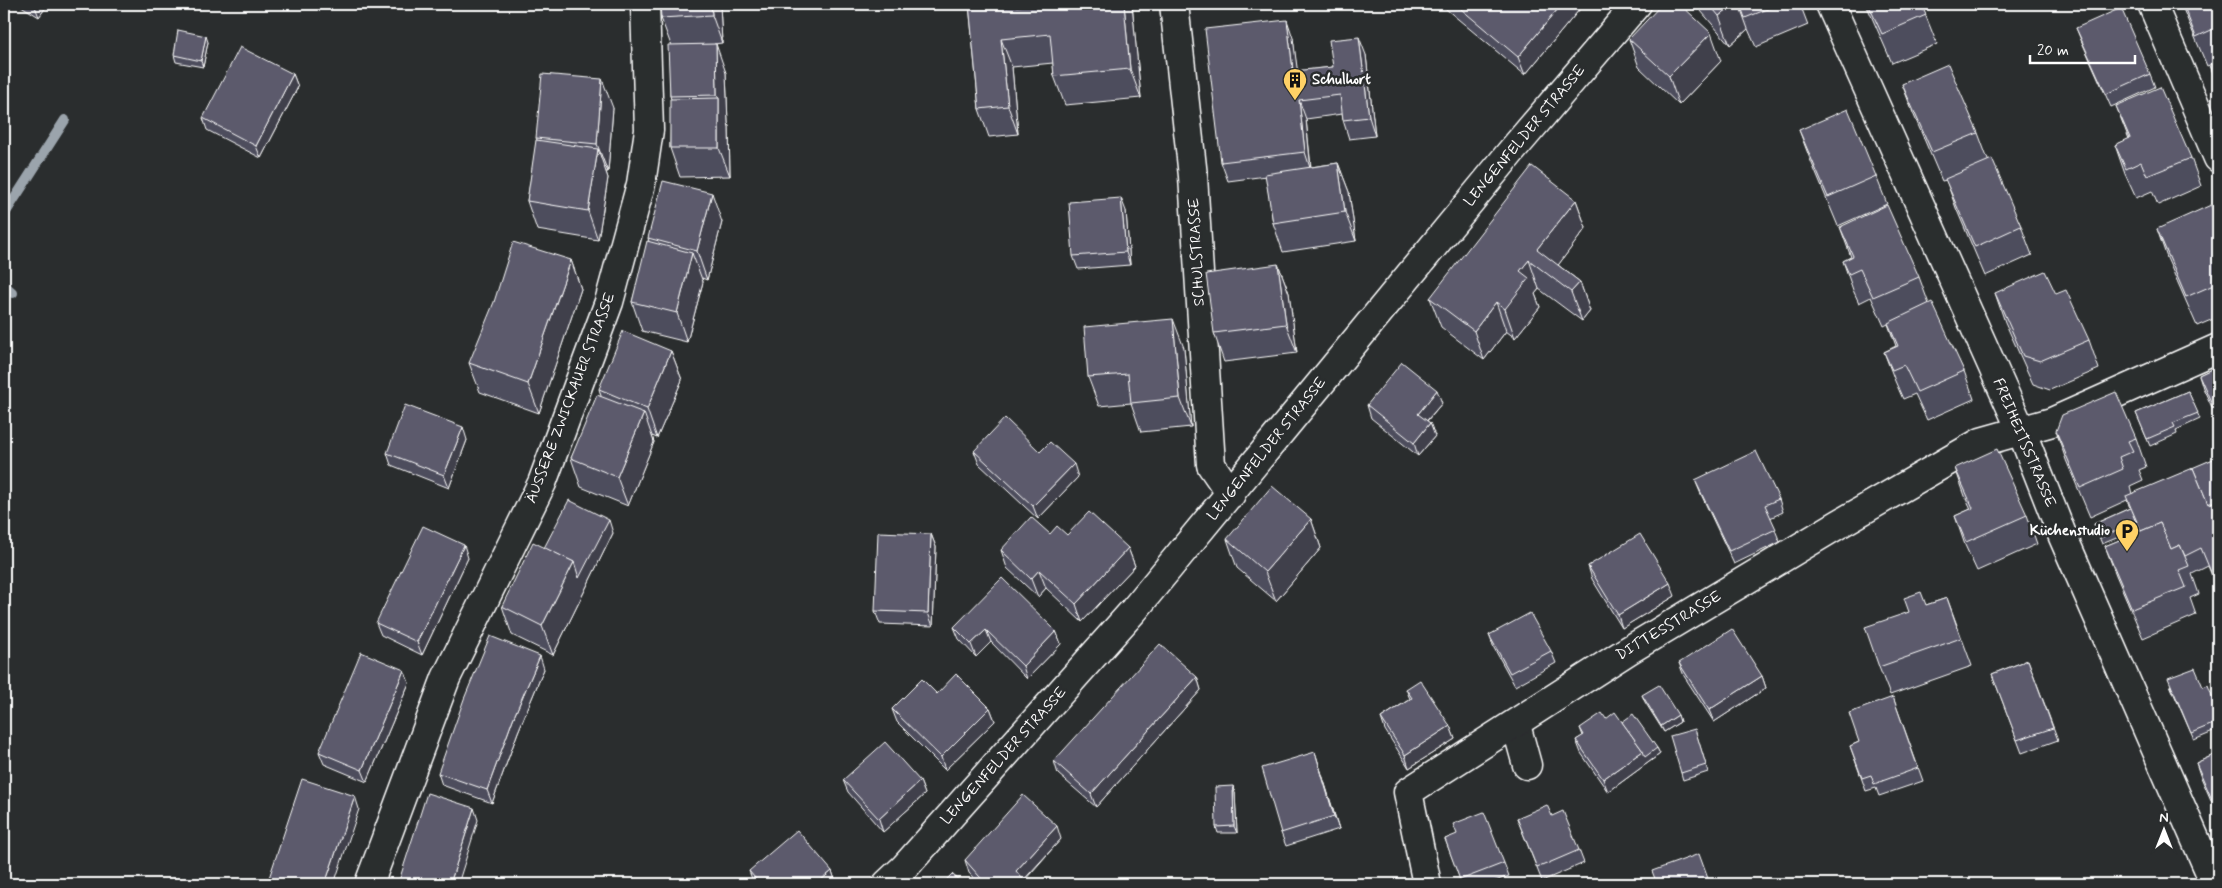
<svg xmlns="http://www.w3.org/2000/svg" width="2222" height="888" viewBox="0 0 2222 888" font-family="Mynerve,sans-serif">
	<rect width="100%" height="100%" fill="#2a2d2e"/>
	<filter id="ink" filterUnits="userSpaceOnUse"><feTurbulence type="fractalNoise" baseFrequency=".02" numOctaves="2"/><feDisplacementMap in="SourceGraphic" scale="10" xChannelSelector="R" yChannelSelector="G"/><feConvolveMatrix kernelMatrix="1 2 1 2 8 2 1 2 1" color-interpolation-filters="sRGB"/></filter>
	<g filter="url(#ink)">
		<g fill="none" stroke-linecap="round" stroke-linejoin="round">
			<!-- stream -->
			<g stroke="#9ba4ac" stroke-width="10">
				<polyline points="4,215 65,120"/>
				<polyline points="4,285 13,293"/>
			</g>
			<!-- minor casing -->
			<g stroke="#fff" stroke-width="31">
				<g id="minor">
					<polyline points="1174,4 1193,176 1211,465 1231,494"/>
					<polyline points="1830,4 2021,430 2063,537 2215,884"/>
					<polyline points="2152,4 2218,158"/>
					<polyline points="1516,725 1527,765"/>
					<polyline points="369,884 446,678 542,483 609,302 641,184 649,130 645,4"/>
					<polyline points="1427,884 1408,792 1629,650 1839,524 1981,442 2052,422 2218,348"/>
				</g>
			</g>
			<!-- major casing -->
			<g stroke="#fff" stroke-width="31">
				<polyline id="major" points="887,884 904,868 1134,610 1510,153 1637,4"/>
			</g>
			<!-- minor -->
			<use href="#minor" stroke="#2a2d2e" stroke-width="28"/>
			<!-- major -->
			<use href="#major" stroke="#2a2d2e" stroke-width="28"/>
		</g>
		<!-- wall -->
		<g fill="#4e4d5d" stroke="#fff">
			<polygon points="18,4 48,4 39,17"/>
			<polygon points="720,4 722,43 714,44 726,73 728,123 729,127 730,176 680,177 670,148 671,99 670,96 671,45 661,18"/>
			<polygon points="969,4 1003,4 1004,7 1038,4 1132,4 1141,98 1065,105 1054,76 1053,63 1012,67 1018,134 989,137 979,109"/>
			<polygon points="1440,4 1584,4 1525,75"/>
			<polygon points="1695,4 1800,4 1808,25 1756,47 1748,29 1730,45"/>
			<polygon points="1866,4 1921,4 1937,44 1892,63"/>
			<polygon points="2181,4 2218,4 2218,61 2207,66"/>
			<polygon points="2076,28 2150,74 2155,87 2111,107 2081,40"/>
			<polygon points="1293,38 1297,71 1333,67 1366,55 1375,136 1349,139 1343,120 1342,114 1306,119 1311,167 1338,163 1349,192 1356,241 1283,252 1273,223 1266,176 1228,181 1221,162"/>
			<polygon points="1629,39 1721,61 1679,105 1639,67"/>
			<polygon points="208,42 203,67 176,62 174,55"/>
			<polygon points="2218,61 2218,88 2210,65"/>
			<polygon points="293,74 298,87 261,158 207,130 203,118"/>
			<polygon points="1902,84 1978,133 1988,160 2021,226 2032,255 1985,276 1956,208 1946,180 1942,181 1913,113"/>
			<polygon points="2116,106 2191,158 2201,186 2158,205 2152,191 2136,198 2125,174 2115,145 2129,139"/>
			<polygon points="613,108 608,172 606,172 608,178 598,240 537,230 527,201 537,140 536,138"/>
			<polygon points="1799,130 1876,176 1887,204 1838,226 1810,159"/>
			<polygon points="1576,200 1586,228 1558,265 1580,282 1590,311 1582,321 1539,289 1535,294 1540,307 1515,338 1506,331 1484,360 1441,327 1430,298"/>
			<polygon points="1126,211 1130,265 1078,269 1073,256"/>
			<polygon points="2218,221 2218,317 2197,326 2167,258 2157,229"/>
			<polygon points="722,222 707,280 702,278 703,282 687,342 642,331 632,302 649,242 648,238"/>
			<polygon points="1840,227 1919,277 1929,304 1964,371 1974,399 1927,420 1915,394 1903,399 1895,381 1884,352 1896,346 1888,324 1884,326 1871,297 1859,303 1853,290 1843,261 1851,257"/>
			<polygon points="571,260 581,289 539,413 480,392 469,363"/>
			<polygon points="1278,264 1289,293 1297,353 1224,362 1214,333"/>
			<polygon points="1995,293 2089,340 2099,369 2050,390 2033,384 2005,322"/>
			<polygon points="1184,348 1191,427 1141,432 1131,403 1099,406 1088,377"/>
			<polygon points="671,351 682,380 657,438 652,436 654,442 628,506 581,487 571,458 601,396 599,389"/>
			<polygon points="2218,366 2218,420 2203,388 2199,375"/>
			<polygon points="2188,391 2200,419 2176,430 2177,434 2150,446 2136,413"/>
			<polygon points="1442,403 1427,421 1430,423 1435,436 1418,456 1371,418 1367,405"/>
			<polygon points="2056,431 2136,438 2146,467 2139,470 2143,480 2130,486 2132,494 2192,469 2218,457 2218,590 2208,566 2192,574 2199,594 2190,598 2196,615 2143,638 2116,575 2105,546 2140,532 2138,529 2102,544 2094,524 2130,508 2127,500 2090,517 2066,460"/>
			<polygon points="467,440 449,488 391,465 387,453"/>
			<polygon points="974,451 1040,452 1078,477 1038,519 979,464"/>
			<polygon points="1955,468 2027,515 2037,544 1977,571 1965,545 1955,516 1971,509 1965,496"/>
			<polygon points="1695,480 1779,499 1783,512 1770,518 1780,542 1734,564 1700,492"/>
			<polygon points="1311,519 1321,548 1276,601 1237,568 1227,539"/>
			<polygon points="613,533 553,655 512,635 502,606 544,548"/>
			<polygon points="931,534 936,547 933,626 880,624 875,611"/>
			<polygon points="1067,535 1128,548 1135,566 1082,622 1046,588 1038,597 1007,568 1001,550"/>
			<polygon points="468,558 422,655 381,635 376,623"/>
			<polygon points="1588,566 1675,596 1622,628 1592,579"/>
			<polygon points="1947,598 1972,666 1890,695 1879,667 1926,605"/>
			<polygon points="954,627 1056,631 1061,644 1027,679 991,642 976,657 959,639"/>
			<polygon points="1489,635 1551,651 1556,663 1515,686 1494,648"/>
			<polygon points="2028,660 2058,740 2022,753 1992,674"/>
			<polygon points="1679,663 1762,676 1766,688 1714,722 1684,676"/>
			<polygon points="544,669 518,732 492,803 442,785 438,773"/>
			<polygon points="404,670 409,683 367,782 324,764 319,752"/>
			<polygon points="1197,677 1201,690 1096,807 1058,774 1054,761"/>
			<polygon points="2170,685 2203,687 2218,711 2218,730 2194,740"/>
			<polygon points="1406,689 1450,726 1455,739 1409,768 1385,730 1381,718 1410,699"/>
			<polygon points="937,694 990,708 995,721 945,770 897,722 892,709"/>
			<polygon points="1642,695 1678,715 1680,722 1664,732 1645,702"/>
			<polygon points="1893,697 1923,781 1879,796 1876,788 1866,791 1850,746 1859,742"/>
			<polygon points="1606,719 1622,722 1657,748 1660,754 1608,792 1581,753 1576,740 1583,736 1580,728"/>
			<polygon points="1697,736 1708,772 1683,780 1681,773"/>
			<polygon points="2218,753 2218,816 2200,775 2196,763"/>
			<polygon points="1319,765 1339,829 1286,846 1281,833"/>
			<polygon points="843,780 920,781 925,794 883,832 848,792"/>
			<polygon points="1235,793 1237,833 1218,833 1216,827"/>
			<polygon points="1552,816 1579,850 1584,863 1542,881 1517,818"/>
			<polygon points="1457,835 1504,863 1509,876 1487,884 1462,884 1445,839"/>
			<polygon points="1061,839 1024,881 1027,884 979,884 969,873 965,860"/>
			<polygon points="749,871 832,871 836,883 835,884 754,884"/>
		</g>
		<!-- shaded-wall -->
		<g fill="#403f4c" stroke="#fff">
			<polygon points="34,4 48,4 39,17"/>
			<polygon points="711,4 720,4 722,43 712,15"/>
			<polygon points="998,4 1003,4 1007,14 998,8"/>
			<polygon points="1124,4 1132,4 1141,98 1130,69"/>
			<polygon points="1562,4 1584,4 1525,75 1518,57"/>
			<polygon points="1734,4 1739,4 1748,29 1730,45 1719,16"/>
			<polygon points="1287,20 1293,38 1300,89 1293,71"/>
			<polygon points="1711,33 1721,61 1679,105 1669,76"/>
			<polygon points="206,36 208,42 203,67 201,61"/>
			<polygon points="1359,37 1366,55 1375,136 1369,117"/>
			<polygon points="1001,39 1012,67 1018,134 1008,106"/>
			<polygon points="716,44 726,73 728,123 729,127 730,176 719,148 719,99 717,95"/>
			<polygon points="293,74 298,87 261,158 256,146"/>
			<polygon points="602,79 613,108 608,172 597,144"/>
			<polygon points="1299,100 1306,119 1311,171 1305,152"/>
			<polygon points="598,149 608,178 598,240 588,211"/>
			<polygon points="1338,163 1349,192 1356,241 1345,212"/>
			<polygon points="712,193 722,222 707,280 697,251"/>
			<polygon points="1121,198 1126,211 1130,265 1126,252"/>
			<polygon points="1576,200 1586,228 1550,276 1537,249"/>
			<polygon points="692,253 703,282 687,342 677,313"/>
			<polygon points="571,260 581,289 539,413 528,384"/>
			<polygon points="1529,260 1539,289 1535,294 1540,307 1515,338 1505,309 1520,271"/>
			<polygon points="1278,264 1289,293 1297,353 1286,324"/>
			<polygon points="1580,282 1590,311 1582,321 1571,292"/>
			<polygon points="1496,302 1506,331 1484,360 1474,331"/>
			<polygon points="1173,319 1184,348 1191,427 1180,398"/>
			<polygon points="671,351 682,380 657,438 647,409"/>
			<polygon points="1437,390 1442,403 1422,426 1418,414"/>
			<polygon points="644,413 654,442 628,506 617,477"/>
			<polygon points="1430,423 1435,436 1418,456 1414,443"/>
			<polygon points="463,427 467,440 449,488 444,475"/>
			<polygon points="1074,464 1078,477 1038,519 1033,506"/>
			<polygon points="1311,519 1321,548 1276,601 1265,572"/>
			<polygon points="609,520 613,533 553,655 542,626 574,562"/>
			<polygon points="931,534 936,547 933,626 928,613"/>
			<polygon points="464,545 468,558 422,655 417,642"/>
			<polygon points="1128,548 1135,566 1082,622 1076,604"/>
			<polygon points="1039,570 1046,588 1038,597 1031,579"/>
			<polygon points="1670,583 1675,596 1622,628 1618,615"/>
			<polygon points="986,630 991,642 976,657 971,644"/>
			<polygon points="1056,631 1061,644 1027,679 1023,666"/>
			<polygon points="540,656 544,669 518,732 492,803 487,790 513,719"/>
			<polygon points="404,670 409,683 367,782 362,770"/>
			<polygon points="1762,676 1766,688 1714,722 1709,710"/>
			<polygon points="1197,677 1201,690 1096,807 1091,794"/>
			<polygon points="990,708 995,721 945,770 941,757"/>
			<polygon points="1678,715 1680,722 1664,732 1661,726"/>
			<polygon points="1450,726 1455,739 1409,768 1405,755"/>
			<polygon points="1657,748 1660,754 1608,792 1603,779 1643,751"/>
			<polygon points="1315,752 1319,765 1339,829 1334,816"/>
			<polygon points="920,781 925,794 883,832 879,819"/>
			<polygon points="1233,786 1235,793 1237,833 1234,826"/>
			<polygon points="355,796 359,809 334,884 325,884"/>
			<polygon points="474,808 478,820 458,884 450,884"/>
			<polygon points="1057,826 1061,839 1020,884 1016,871"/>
			<polygon points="832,871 836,883 835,884 816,884"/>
		</g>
		<!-- building -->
		<g fill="#5b5a6c" stroke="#fff">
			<polygon points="660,4 711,4 712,15 661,18"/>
			<polygon points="969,4 998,4 998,8 1038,4 1124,4 1130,69 1054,76 1050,34 1001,39 1008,106 979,109"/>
			<polygon points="1455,4 1562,4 1518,57"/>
			<polygon points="1662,4 1680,4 1711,33 1669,76 1629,39"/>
			<polygon points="1709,4 1734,4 1719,16"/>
			<polygon points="1740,4 1780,4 1745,18"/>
			<polygon points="1868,4 1921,4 1926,15 1882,34"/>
			<polygon points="2183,4 2218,4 2218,27 2196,37"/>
			<polygon points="2121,8 2150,74 2106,94 2076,28"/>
			<polygon points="1287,20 1293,71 1333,67 1329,40 1359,37 1369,117 1343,120 1340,95 1299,100 1305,152 1221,162 1205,29"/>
			<polygon points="178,30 206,36 201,61 174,55"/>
			<polygon points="716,44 717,95 670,96 668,45"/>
			<polygon points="240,47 293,74 256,146 203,118"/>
			<polygon points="2218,61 2218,84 2210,65"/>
			<polygon points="1948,64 1978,133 1932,152 1902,84"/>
			<polygon points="542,74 602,79 597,144 536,138"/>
			<polygon points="2160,87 2191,158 2147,176 2141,162 2126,169 2115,145 2130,138 2116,106"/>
			<polygon points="719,98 719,148 670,148 670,99"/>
			<polygon points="1848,109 1876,176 1828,197 1799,130"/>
			<polygon points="536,140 598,149 588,211 527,201"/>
			<polygon points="1992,159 2021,226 1975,247 1945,179"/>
			<polygon points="1338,163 1345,212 1273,223 1265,174"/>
			<polygon points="1532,166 1576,200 1537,249 1580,282 1571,292 1529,260 1520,271 1529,278 1505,309 1496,302 1474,331 1430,298"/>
			<polygon points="663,181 712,193 697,251 648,238"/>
			<polygon points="1121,198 1126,252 1073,256 1069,202"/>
			<polygon points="1887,205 1919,277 1873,297 1860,269 1849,274 1843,261 1853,256 1840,227"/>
			<polygon points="2211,205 2218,221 2218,283 2186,297 2157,229"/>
			<polygon points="647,241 692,253 677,313 632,302"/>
			<polygon points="513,242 571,260 528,384 469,363 494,302"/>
			<polygon points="1278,264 1286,324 1214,333 1206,274"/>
			<polygon points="2045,271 2056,294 2066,290 2089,340 2040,361 2023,356 1995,293"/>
			<polygon points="1932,302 1964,371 1917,392 1904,365 1892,370 1884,352 1898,346 1888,323"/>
			<polygon points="1173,319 1180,398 1131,403 1128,374 1088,377 1084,327"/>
			<polygon points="623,331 671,351 647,409 599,389"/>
			<polygon points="1402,362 1437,390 1418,414 1430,423 1414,443 1367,405"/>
			<polygon points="2218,366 2218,417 2199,375"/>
			<polygon points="2188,391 2198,413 2173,423 2175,427 2147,439 2136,413"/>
			<polygon points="2116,392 2136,438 2128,441 2133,451 2119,457 2123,469 2080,488 2056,431 2062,415"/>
			<polygon points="597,395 644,413 617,477 571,458"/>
			<polygon points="405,405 463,427 444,475 387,453"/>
			<polygon points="1005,418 1040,452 1050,442 1074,464 1033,506 974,451"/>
			<polygon points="1997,449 2027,515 1966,542 1955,516 1973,508 1955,468"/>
			<polygon points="1756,451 1779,499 1765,505 1776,529 1729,551 1695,480"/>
			<polygon points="2218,457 2218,500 2208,504 2193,468 2192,468"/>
			<polygon points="2193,468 2208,504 2218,500 2218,569 2211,572 2201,548 2185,556 2180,545 2171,549 2160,523 2141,531 2126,496"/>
			<polygon points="1272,486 1311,519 1265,572 1227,539"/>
			<polygon points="569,500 609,520 579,578 574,562 544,548"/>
			<polygon points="2130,508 2136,522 2100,538 2094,524"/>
			<polygon points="1089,512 1128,548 1076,604 1039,570 1031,579 1001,550 1031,517 1050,534 1057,526 1067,535"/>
			<polygon points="2160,523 2171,549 2180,545 2189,566 2179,570 2186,587 2132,609 2105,546"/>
			<polygon points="423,526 464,545 417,642 376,623"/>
			<polygon points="878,532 931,534 928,613 875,611"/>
			<polygon points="1640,534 1670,583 1618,615 1588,566"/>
			<polygon points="533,542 574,562 542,626 502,606"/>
			<polygon points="1002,578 1056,631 1023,666 986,630 971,644 954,627"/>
			<polygon points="1921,592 1926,605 1947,598 1961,638 1879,667 1865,627 1909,612 1904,598"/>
			<polygon points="1530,613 1551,651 1510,673 1489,635"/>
			<polygon points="1732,629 1762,676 1709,710 1679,663"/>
			<polygon points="490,636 540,656 513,719 487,790 438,773 464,699"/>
			<polygon points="1160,644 1197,677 1091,794 1054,761"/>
			<polygon points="361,652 404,670 362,770 319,752"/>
			<polygon points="2028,660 2053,728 2017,740 1992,674"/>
			<polygon points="2195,668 2203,687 2208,685 2218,711 2218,722 2191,733 2168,678"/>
			<polygon points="956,674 990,708 941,757 892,709 922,679 937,694"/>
			<polygon points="1420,680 1450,726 1405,755 1381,718 1412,698 1406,689"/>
			<polygon points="1659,685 1678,715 1661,726 1642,695"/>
			<polygon points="1893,697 1918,768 1874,784 1871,775 1862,778 1850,746 1859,742 1849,713"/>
			<polygon points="1615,712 1643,751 1603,779 1576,740 1584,735 1580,728 1602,713 1606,719"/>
			<polygon points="1633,714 1657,748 1645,757 1643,751 1622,722"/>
			<polygon points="1695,729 1706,765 1681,773 1670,736"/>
			<polygon points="885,742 920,781 879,819 843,780"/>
			<polygon points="1315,752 1334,816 1281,833 1262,768"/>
			<polygon points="2218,753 2218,813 2196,763"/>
			<polygon points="302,779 355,796 325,884 267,884"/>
			<polygon points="1233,786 1234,826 1216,827 1215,787"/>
			<polygon points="427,793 474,808 450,884 398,884"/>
			<polygon points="1023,795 1057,826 1016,871 1027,884 986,884 965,860"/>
			<polygon points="1547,805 1552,816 1563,811 1579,850 1537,868 1517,818"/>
			<polygon points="1484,812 1504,863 1460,880 1445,839 1457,834 1453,824"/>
			<polygon points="797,830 832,871 816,884 760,884 749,871"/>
			<polygon points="1699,854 1710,884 1657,884 1652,871"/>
			<polygon points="952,874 963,884 942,884"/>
		</g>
	</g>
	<!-- icons -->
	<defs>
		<g id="building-pin" transform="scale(1.25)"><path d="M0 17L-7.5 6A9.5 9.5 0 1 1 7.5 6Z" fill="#ffd166" stroke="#2a2d2e"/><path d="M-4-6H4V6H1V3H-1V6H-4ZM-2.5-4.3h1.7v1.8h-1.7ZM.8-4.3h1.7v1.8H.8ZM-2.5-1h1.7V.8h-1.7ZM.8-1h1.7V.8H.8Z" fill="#111"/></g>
		<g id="parking-pin" transform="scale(1.25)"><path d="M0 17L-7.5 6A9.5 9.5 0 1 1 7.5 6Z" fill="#ffd166" stroke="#2a2d2e"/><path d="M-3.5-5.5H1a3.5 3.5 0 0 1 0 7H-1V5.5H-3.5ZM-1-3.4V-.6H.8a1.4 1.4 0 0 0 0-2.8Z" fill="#111"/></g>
	</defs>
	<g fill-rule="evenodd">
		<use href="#building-pin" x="1295" y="80"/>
		<use href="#parking-pin" x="2127" y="531"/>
	</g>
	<g text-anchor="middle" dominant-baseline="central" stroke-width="5" stroke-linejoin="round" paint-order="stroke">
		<!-- poi labels -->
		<g font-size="15" font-weight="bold" fill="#fff" stroke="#2a2d2e" text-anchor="start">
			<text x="1312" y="80">Schulhort</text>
			<text x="2110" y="531" text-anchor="end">Küchenstudio</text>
		</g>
		<!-- street labels -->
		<g font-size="15" fill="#fff" stroke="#2a2d2e">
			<text transform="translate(1525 136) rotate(-50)">LENGENFELDER STRASSE</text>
			<text transform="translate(1197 252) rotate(-93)">SCHULSTRASSE</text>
			<text transform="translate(571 398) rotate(-69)">ÄUSSERE ZWICKAUER STRASSE</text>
			<text transform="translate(2024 443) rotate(67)">FREIHEITSSTRASSE</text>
			<text transform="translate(1267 449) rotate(-51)">LENGENFELDER STRASSE</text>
			<text transform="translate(1669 626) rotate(-31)">DITTESSTRASSE</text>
			<text transform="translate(1004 756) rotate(-48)">LENGENFELDER STRASSE</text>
		</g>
	</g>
	<!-- margin -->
	<rect width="2222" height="888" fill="none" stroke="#2a2d2e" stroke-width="20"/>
	<rect x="10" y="10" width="2202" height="868" fill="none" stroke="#fff" stroke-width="2" filter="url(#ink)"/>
	<!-- north arrow -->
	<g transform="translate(2164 830)" stroke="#2a2d2e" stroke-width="4" paint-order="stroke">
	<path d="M0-4L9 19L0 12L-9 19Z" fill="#ffffff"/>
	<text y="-8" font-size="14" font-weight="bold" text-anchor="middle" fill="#ffffff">N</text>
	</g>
	<!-- scale -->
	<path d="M2030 55v8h105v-8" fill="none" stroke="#ffffff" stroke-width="2.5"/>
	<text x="2037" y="55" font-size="15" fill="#ffffff" stroke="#2a2d2e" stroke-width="4" paint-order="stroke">20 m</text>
</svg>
